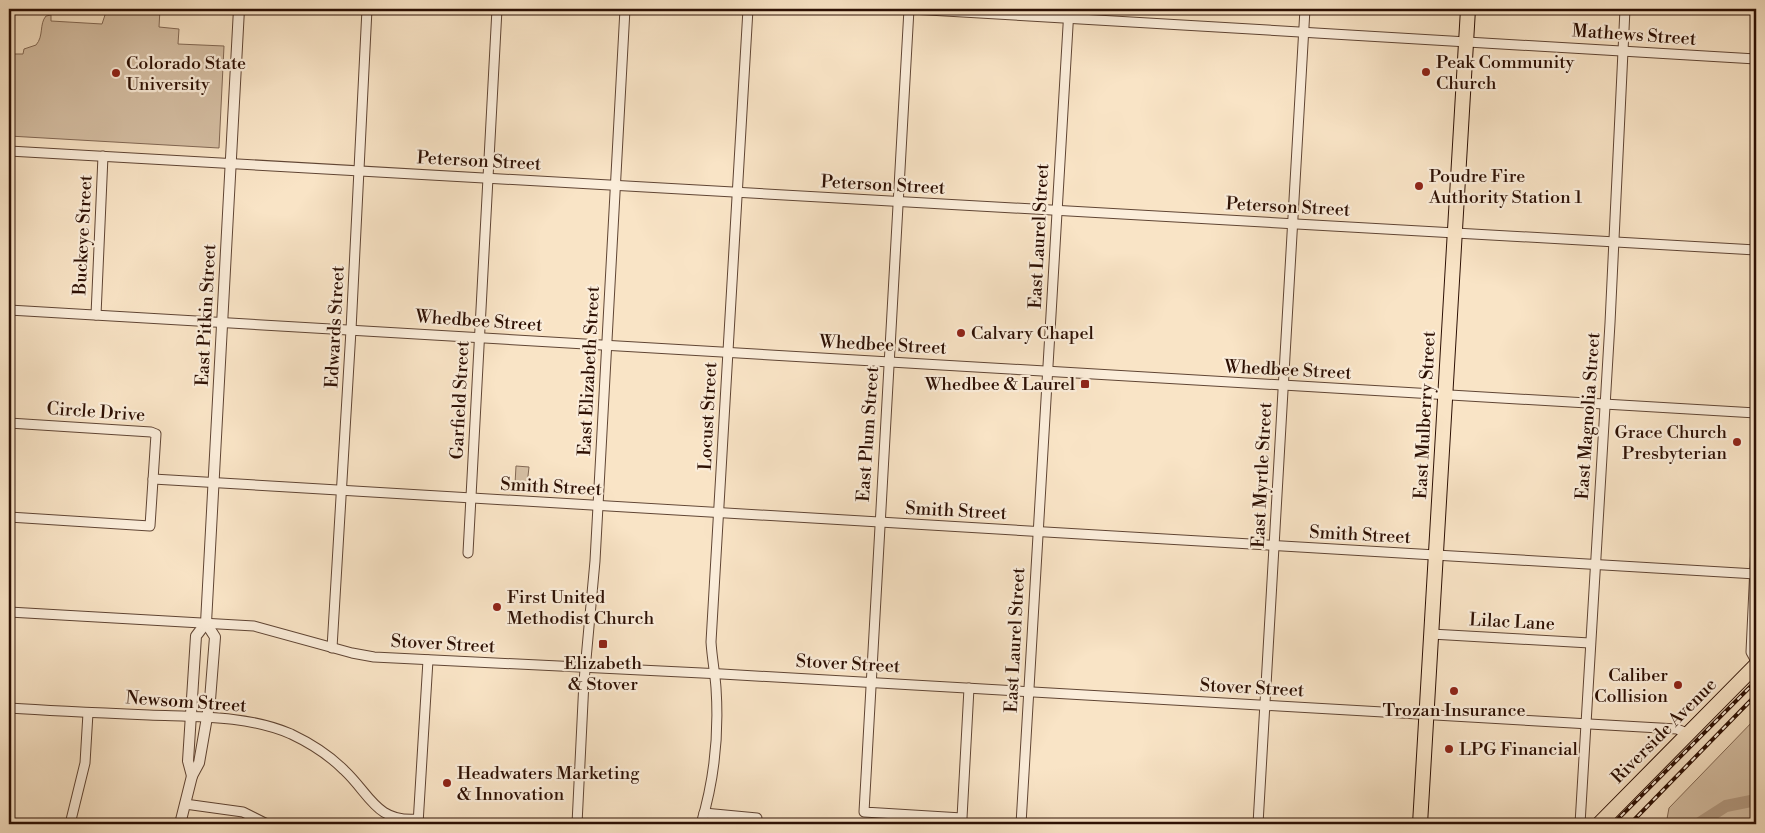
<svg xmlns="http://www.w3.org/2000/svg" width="1765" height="833" viewBox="0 0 1765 833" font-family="'Libre Bodoni',serif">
	<rect width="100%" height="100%" fill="#f9e4c6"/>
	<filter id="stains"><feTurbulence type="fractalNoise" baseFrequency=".004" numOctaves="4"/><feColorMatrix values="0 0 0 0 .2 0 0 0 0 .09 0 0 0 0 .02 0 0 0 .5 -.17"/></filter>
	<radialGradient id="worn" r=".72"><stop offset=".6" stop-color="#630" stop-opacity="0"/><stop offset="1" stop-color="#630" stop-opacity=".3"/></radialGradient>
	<!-- green -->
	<g fill="#d6c0a5" stroke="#826854">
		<path d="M 107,9 L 160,9 L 159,27 L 179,29 L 178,44 L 224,46 L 219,148 L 9,136 L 9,54 L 23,54 L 24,49 L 36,45 C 44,36 39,24 46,16 L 51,15 L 51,21 L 102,24 Z"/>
		<polygon points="516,466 529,467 527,485 515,484"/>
		<polygon points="1756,718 1756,824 1666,824 1669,808"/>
	</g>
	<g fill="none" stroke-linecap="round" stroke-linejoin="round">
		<!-- river -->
		<polyline stroke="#b49c84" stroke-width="12" points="1698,824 1726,806 1756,800"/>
		<!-- minor casing -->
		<g stroke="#604534" stroke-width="11">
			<g id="minor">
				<polyline points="909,9 864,812 962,818 969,688"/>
				<polyline points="911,9 1756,59"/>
				<polyline points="9,151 1756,250"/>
				<polyline points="9,310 1756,413"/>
				<polyline points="96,315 103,156"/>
				<polyline points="9,423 151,432 156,434 150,526 9,517"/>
				<polyline points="153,479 1756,574"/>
				<polyline points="1756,545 1751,652 1756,661"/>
				<polyline points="468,553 497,9"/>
				<polyline points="9,612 254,626 352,653 374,657 722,674 1677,729 1687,733"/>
				<polyline points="1431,634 1590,643"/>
				<polyline points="332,648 351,330 367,9"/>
				<path d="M 9,708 C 55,711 102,713 149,715 C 196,717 247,715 291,734 C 310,743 329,755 344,770 C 370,794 376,823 418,819"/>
				<polyline points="185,804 243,812 267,824"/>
				<polyline points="704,813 757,818"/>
				<polyline points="70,824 85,763 88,713"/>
				<polyline points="418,824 428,660"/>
				<polyline points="577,824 584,681 595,561 625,9"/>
				<path d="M 701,824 C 714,781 719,733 716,688 C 715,673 712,658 711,642 L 748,9"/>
				<polyline points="1021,824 1069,9"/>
				<polyline points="1258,824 1305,9"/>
				<polyline points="1580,824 1610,323 1625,9"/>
			</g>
		</g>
		<!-- tertiary casing -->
		<g stroke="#604534" stroke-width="12">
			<g id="tertiary">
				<polyline points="192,776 188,761 196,636 206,623"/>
				<polyline points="180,824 192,776 199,763 210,700 215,637 206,623 239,9"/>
			</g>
		</g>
		<!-- trunk casing -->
		<g stroke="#2d1004" stroke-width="16">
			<g id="trunk">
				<polyline points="1420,824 1468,9"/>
				<polyline points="1599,824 1756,665"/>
			</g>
		</g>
		<!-- minor -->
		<use href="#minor" stroke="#fbedda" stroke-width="9"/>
		<!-- tertiary -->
		<use href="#tertiary" stroke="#fbedda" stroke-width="10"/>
		<!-- trunk -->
		<use href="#trunk" stroke="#f9e4c6" stroke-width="14"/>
		<!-- rail casing -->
		<g stroke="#2d1004" stroke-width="4">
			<g id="rail">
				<polyline points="1613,824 1756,681"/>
				<polyline points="1630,824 1756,695"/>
			</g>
		</g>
		<!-- rail -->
		<use href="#rail" stroke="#fbedda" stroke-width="2" stroke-dasharray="5.5" stroke-linecap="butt"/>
	</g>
	<!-- markers -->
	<g fill="#8f2418" stroke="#fbedda" stroke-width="2">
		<circle cx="1426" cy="72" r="5"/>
		<circle cx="116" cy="73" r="5"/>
		<circle cx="1419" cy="186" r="5"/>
		<circle cx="961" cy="333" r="5"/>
		<rect x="1080" y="379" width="10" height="10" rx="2.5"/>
		<circle cx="1737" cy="442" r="5"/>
		<circle cx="497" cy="607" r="5"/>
		<rect x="598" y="639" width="10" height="10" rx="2.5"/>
		<circle cx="1678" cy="685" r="5"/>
		<circle cx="1454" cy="691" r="5"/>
		<circle cx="1449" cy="749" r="5"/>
		<circle cx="447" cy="783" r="5"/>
	</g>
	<g text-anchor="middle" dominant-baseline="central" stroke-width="4.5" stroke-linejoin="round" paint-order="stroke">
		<!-- street labels -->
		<g font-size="18" fill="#2d1004" stroke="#fbedda">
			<text transform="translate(1634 35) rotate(4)">Mathews Street</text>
			<text transform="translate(479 161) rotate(3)">Peterson Street</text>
			<text transform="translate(883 185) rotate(3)">Peterson Street</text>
			<text transform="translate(1288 207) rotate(3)">Peterson Street</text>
			<text transform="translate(83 235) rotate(-87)">Buckeye Street</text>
			<text transform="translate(1039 236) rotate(-87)">East Laurel Street</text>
			<text transform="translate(206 315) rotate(-87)">East Pitkin Street</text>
			<text transform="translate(479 321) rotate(4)">Whedbee Street</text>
			<text transform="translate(335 327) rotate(-87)">Edwards Street</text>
			<text transform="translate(883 345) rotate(3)">Whedbee Street</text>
			<text transform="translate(1288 370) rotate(3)">Whedbee Street</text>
			<text transform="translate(589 371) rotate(-87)">East Elizabeth Street</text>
			<text transform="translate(460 400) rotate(-87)">Garfield Street</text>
			<text transform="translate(96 412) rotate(4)">Circle Drive</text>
			<text transform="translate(1425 415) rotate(-87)">East Mulberry Street</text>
			<text transform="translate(708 416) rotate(-87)">Locust Street</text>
			<text transform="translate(1588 416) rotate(-86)">East Magnolia Street</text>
			<text transform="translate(868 434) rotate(-86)">East Plum Street</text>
			<text transform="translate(1262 475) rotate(-87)">East Myrtle Street</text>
			<text transform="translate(551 487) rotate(3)">Smith Street</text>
			<text transform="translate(956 511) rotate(3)">Smith Street</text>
			<text transform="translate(1360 535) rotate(3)">Smith Street</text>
			<text transform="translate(1512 622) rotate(3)">Lilac Lane</text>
			<text transform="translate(1015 640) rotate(-87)">East Laurel Street</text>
			<text transform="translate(443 644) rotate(3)">Stover Street</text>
			<text transform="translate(848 664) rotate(3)">Stover Street</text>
			<text transform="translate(1252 688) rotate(3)">Stover Street</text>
			<text transform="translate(186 702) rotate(4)">Newsom Street</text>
			<text transform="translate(1664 731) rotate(-45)">Riverside Avenue</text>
		</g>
		<!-- poi labels -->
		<g font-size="18" fill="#2d1004" stroke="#fbedda" text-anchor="start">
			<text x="1436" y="62">Peak Community<tspan x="1436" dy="21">Church</tspan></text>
			<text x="126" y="63">Colorado State<tspan x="126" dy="21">University</tspan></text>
			<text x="1429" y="176">Poudre Fire<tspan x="1429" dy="21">Authority Station 1</tspan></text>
			<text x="971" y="333">Calvary Chapel</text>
			<text x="1075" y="384" text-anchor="end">Whedbee &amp; Laurel</text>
			<text x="1727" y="432" text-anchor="end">Grace Church<tspan x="1727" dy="21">Presbyterian</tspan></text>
			<text x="507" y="597">First United<tspan x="507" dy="21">Methodist Church</tspan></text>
			<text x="603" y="663" text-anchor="middle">Elizabeth<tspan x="603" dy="21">&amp; Stover</tspan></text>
			<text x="1668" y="675" text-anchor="end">Caliber<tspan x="1668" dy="21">Collision</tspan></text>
			<text x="1454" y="710" text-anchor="middle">Trozan Insurance</text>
			<text x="1459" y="749">LPG Financial</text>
			<text x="457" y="773">Headwaters Marketing<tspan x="457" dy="21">&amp; Innovation</tspan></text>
		</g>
	</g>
	<!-- margin -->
	<rect width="1765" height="833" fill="none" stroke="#f9e4c6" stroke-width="30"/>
	<rect x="10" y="10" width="1745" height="813" fill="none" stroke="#2d1004" stroke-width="2.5"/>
	<rect x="15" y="15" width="1735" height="803" fill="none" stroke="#2d1004"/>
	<rect width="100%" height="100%" filter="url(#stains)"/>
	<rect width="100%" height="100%" fill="url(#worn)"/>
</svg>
